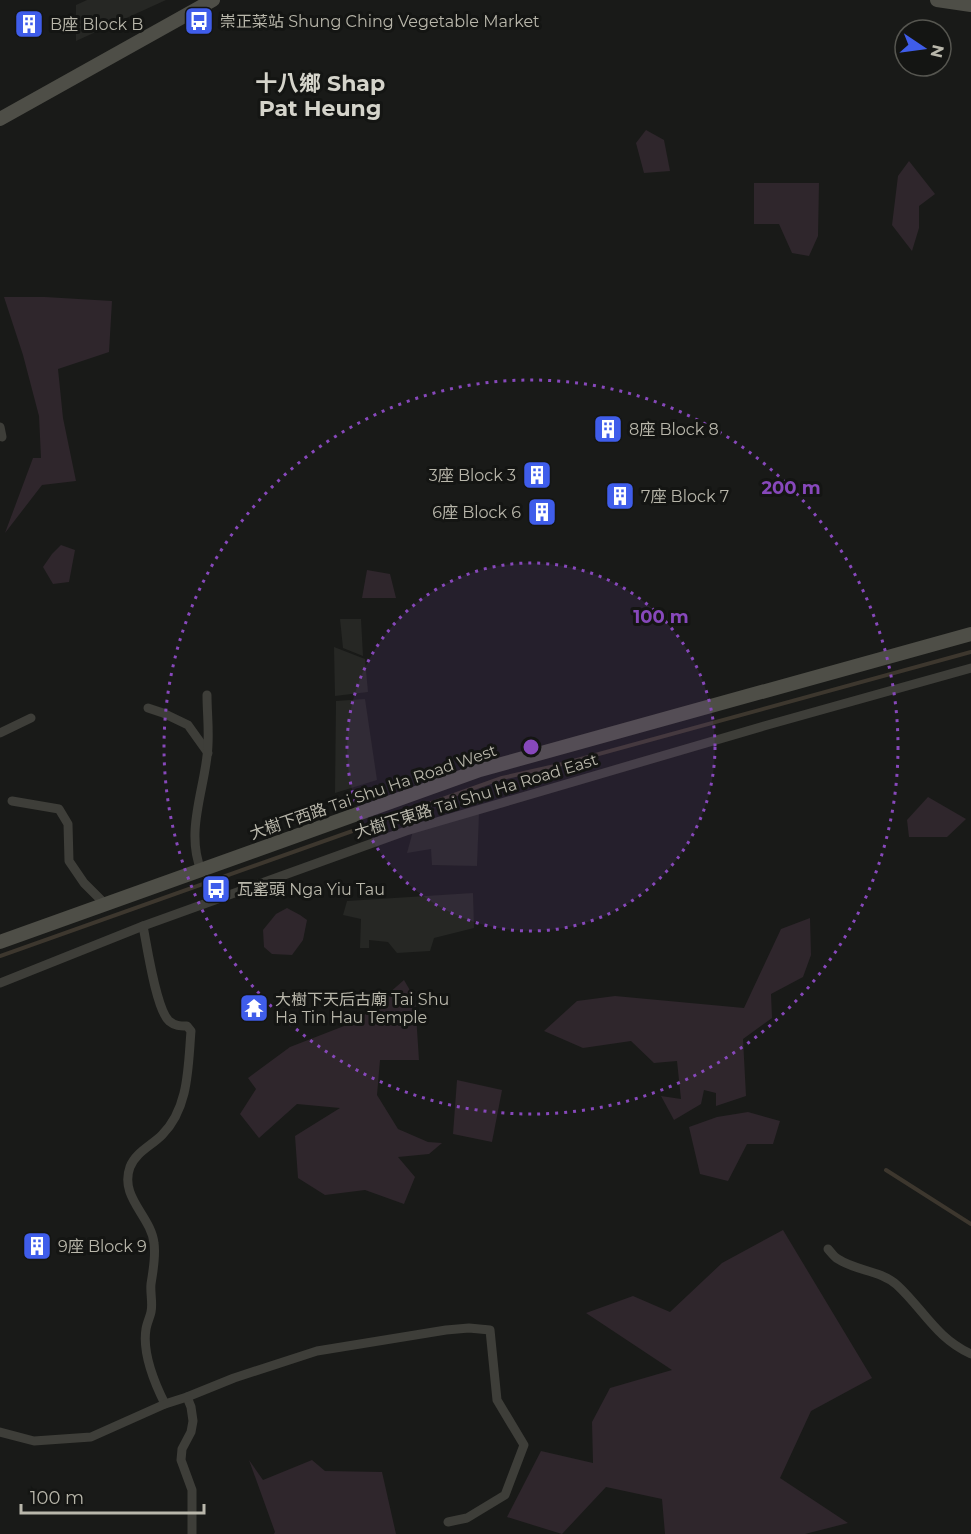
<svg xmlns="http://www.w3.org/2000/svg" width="971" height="1534" viewBox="0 0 971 1534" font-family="Montserrat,'Noto Sans TC',sans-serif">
	<rect width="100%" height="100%" fill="#191a18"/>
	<!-- built -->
	<g fill="#262724">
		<polygon points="87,0 166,0 76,41 76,5"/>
		<polygon points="340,619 361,619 363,656 343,648"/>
		<polygon points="334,647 365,659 368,692 335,696"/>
		<polygon points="365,699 377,780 335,793 336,701"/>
		<polygon points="479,813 477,866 432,865 431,849 407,853 413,831"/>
		<polygon points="473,893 474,928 434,938 430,951 397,953 388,942 369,940 369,948 360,948 361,919 343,915 347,901"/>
	</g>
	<!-- green -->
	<g fill="#2f262c">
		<polygon points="646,130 664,140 670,171 644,173 636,143"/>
		<polygon points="909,161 935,194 919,206 919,228 912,251 892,225 898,176"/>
		<polygon points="754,183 819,183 818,236 809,256 792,253 779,224 754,224"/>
		<polygon points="4,297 45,297 112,301 109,352 58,369 63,418 76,481 42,485 5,533 33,458 41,458 39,416 23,355"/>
		<polygon points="61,545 75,550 69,582 53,584 43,567 52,554"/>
		<polygon points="367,570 390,574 396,598 362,598"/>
		<polygon points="928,797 966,819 947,837 909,837 907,820"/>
		<polygon points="287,908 300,915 307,920 303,940 292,955 272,954 264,947 263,930 276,914"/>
		<polygon points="810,918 811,955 803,977 771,994 772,1018 743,1039 746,1096 716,1106 716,1093 704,1090 701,1104 674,1120 661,1096 681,1099 677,1061 654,1063 631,1041 583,1048 544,1031 577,1001 615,996 744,1008 781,929"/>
		<polygon points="404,980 415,999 419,1060 380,1060 377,1095 398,1129 428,1142 442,1143 429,1154 398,1157 415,1177 404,1204 365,1190 325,1195 298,1178 295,1136 340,1108 297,1104 259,1138 240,1114 256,1089 248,1078 290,1047 357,1021"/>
		<polygon points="457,1080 502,1090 492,1142 453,1134"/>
		<polygon points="748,1112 780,1121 773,1144 747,1144 728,1181 700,1174 689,1127 717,1117"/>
		<polygon points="783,1230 872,1378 811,1411 780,1478 848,1523 805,1534 665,1534 662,1499 606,1487 562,1534 507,1517 541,1451 593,1463 592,1422 610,1388 672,1370 586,1313 633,1296 670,1312 722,1263"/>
		<polygon points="249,1460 263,1480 312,1460 325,1471 382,1472 396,1534 274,1534 275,1532"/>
	</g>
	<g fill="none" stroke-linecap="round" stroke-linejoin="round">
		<!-- stream -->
		<g stroke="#3d372e" stroke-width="4">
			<polyline points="0,956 502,778 555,766 971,652"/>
			<polyline points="886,1170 971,1224"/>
		</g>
		<!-- street -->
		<g stroke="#3e3e39" stroke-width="9">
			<polyline points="0,427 2,437"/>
			<polyline points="148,708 163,713 188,725 208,753"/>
			<polyline points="0,733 31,718"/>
			<polyline points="12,801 59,809 68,824 69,861 84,883 105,904"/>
			<path d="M 201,870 C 186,833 203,793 207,756 C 210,736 207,715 207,695"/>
			<path d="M 143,926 C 147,946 156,1009 169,1021 C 175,1026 180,1026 187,1026 L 191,1031 C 188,1067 189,1108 162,1135 C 151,1146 136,1152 130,1167 C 119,1197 151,1216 154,1243 C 156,1257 153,1270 151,1284 C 150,1293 153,1303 151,1312 C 150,1317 147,1323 146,1329 C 142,1353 154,1382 165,1404"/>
			<polyline points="0,983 143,926 406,831 764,726 971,668"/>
			<path d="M 828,1249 C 831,1252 834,1257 838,1259 C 856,1271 880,1270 897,1285 C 924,1310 936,1338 971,1354"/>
			<polyline points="187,1397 191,1407 193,1421 191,1432 182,1449 181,1460 192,1490 192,1534"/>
			<polyline points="0,1432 34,1441 91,1437 165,1404 187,1397 234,1378 317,1351 446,1330 469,1328 490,1330 497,1400 524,1445 505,1495 467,1518 448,1522"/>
		</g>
		<!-- secondary -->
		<g stroke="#4e4e47" stroke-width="14">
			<polyline points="937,0 971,5"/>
			<polyline points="0,119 213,0"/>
			<polyline points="0,942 480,770 971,634"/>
		</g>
	</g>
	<!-- distance rings -->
	<circle cx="531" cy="747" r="184" fill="#8748bb" fill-opacity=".12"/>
	<g fill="none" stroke="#8748bb" stroke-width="3" stroke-dasharray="3 6">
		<circle cx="531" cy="747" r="184"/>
		<circle cx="531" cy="747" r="367"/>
	</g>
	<!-- icons -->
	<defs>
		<g id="bus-square" transform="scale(1.5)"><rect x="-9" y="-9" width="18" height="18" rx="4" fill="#3f5dea" stroke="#141513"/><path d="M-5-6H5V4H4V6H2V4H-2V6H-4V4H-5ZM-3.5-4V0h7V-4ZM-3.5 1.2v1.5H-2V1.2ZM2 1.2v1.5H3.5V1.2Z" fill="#fff"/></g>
		<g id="building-square" transform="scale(1.5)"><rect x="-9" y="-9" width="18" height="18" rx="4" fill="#3f5dea" stroke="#141513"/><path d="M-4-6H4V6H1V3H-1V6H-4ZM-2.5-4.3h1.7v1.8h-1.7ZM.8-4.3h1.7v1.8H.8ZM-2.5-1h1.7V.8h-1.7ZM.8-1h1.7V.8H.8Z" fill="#fff"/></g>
		<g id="temple-square" transform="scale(1.5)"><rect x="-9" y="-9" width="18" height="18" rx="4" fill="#3f5dea" stroke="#141513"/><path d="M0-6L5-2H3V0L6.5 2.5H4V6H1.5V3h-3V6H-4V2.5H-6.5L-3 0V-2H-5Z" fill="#fff"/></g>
	</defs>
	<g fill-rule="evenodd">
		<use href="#bus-square" x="199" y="21"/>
		<use href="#building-square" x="29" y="24"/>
		<use href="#building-square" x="608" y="429"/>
		<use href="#building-square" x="537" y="475"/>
		<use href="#building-square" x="620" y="496"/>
		<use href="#building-square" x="542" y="512"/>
		<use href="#bus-square" x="216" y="889"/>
		<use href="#temple-square" x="254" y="1008"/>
		<use href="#building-square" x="37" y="1246"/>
	</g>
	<g text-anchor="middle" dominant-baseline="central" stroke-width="6" stroke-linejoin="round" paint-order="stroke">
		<!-- poi labels -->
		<g font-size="16" fill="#b9b7ab" stroke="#141513" text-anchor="start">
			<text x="220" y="21">崇正菜站 Shung Ching Vegetable Market</text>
			<text x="50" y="24">B座 Block B</text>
			<text x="629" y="429">8座 Block 8</text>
			<text x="516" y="475" text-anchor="end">3座 Block 3</text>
			<text x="641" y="496">7座 Block 7</text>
			<text x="521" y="512" text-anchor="end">6座 Block 6</text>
			<text x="237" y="889">瓦窰頭 Nga Yiu Tau</text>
			<text x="275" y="999">大樹下天后古廟 Tai Shu<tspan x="275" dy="18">Ha Tin Hau Temple</tspan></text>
			<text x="58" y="1246">9座 Block 9</text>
		</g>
		<!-- street labels -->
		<g font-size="16" fill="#b9b7ab" stroke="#141513">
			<text transform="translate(373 792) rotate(-19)">大樹下西路 Tai Shu Ha Road West</text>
			<text transform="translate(476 796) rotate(-17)">大樹下東路 Tai Shu Ha Road East</text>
		</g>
		<!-- district labels -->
		<g font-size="22" font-weight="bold" fill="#d5d4cb" stroke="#141513">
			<text x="320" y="83">十八鄉 Shap<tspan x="320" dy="25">Pat Heung</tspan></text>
		</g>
	</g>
	<circle cx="531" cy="747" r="9" fill="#8748bb" stroke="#141513" stroke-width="3"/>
	<g font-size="18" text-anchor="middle" font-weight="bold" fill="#8748bb" stroke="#141513" stroke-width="6" stroke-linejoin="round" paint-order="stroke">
		<text x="791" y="494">200 m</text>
		<text x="661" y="623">100 m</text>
	</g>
	<!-- north arrow -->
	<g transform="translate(923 48) rotate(103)"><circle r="28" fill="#141513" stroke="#565650" stroke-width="1.5"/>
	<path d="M0-4.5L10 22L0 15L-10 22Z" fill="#3f5dea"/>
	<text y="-9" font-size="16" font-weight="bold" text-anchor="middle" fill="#b9b7ab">N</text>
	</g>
	<!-- scale -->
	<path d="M21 1504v9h183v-9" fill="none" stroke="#b9b7ab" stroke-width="3"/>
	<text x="30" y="1504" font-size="18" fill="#b9b7ab" stroke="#141513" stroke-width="4.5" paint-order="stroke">100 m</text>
</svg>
